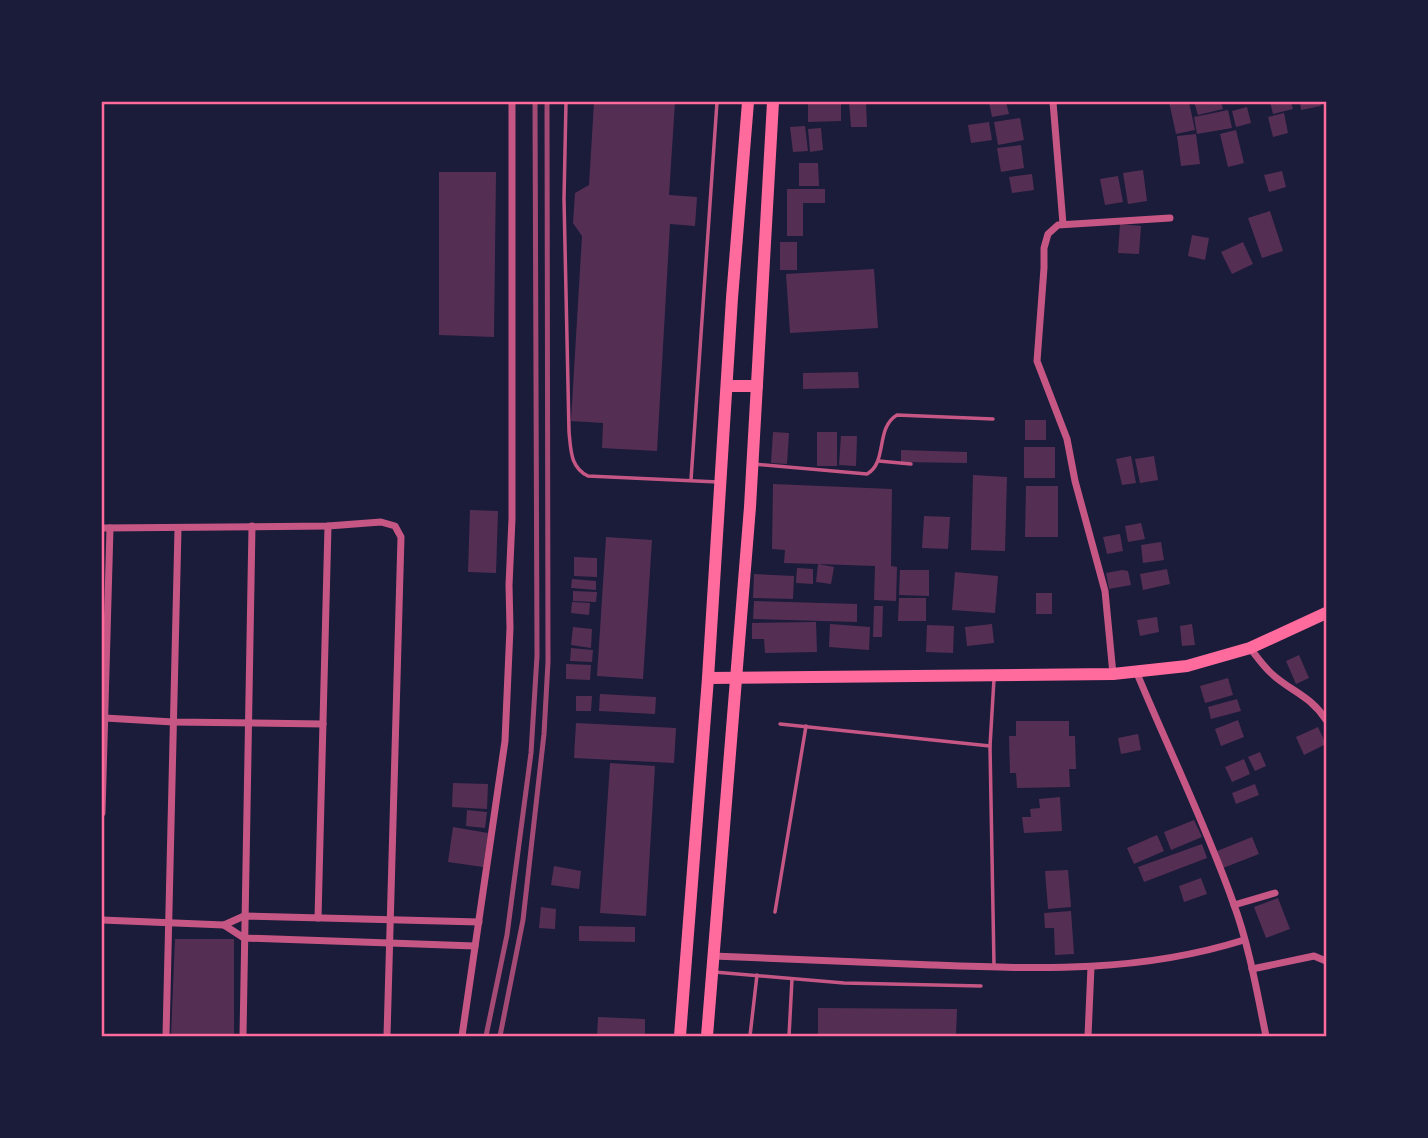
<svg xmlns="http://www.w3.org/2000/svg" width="1428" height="1138" viewBox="0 0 1428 1138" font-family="Overpass,sans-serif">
	<rect width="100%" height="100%" fill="#1b1b3a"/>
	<!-- building -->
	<g fill="#542f53">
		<polygon points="594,102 675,102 669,195 697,197 695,226 670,224 657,451 602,448 603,423 571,421 582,236 573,223 575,193 589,185"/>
		<polygon points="808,102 841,102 841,121 808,122"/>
		<polygon points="849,102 866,102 867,127 851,127"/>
		<polygon points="989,102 1006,102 1009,114 992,117"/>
		<polygon points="1169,102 1189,102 1195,130 1176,134"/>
		<polygon points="1194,102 1221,102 1223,109 1198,115"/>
		<polygon points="1270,102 1291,102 1293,109 1273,114"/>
		<polygon points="1300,102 1320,102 1321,106 1301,110"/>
		<polygon points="1247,107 1251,123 1236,127 1232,111"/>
		<polygon points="1228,110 1232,128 1197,134 1194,117"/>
		<polygon points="1284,113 1288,133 1273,137 1268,117"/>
		<polygon points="1020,118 1024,140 998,145 994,122"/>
		<polygon points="989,122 992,140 971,143 968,125"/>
		<polygon points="805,126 808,151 793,152 790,127"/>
		<polygon points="821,128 823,150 810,152 808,129"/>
		<polygon points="1236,130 1244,163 1228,167 1220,134"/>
		<polygon points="1196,134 1200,164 1181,166 1177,136"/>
		<polygon points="1021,145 1024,168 1001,172 997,148"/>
		<polygon points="799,163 818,163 819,186 799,186"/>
		<polygon points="1143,170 1147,201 1128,204 1123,173"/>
		<polygon points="1282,171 1286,187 1269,192 1264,175"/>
		<polygon points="439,172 496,172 494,337 439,335"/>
		<polygon points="1032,174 1034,190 1012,193 1009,177"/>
		<polygon points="1118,176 1123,202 1105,205 1100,179"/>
		<polygon points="787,189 825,189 825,203 803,203 803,236 787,236"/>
		<polygon points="1270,211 1283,251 1262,258 1248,218"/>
		<polygon points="1120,224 1141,226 1139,254 1118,253"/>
		<polygon points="1192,235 1209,238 1205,260 1188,256"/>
		<rect x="780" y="242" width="17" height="28"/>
		<polygon points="1243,242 1253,264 1232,274 1221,252"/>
		<polygon points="874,269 878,328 790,333 786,274"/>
		<polygon points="858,372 859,388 803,389 803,373"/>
		<rect x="1025" y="420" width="21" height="20"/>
		<polygon points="773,432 789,433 787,464 771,463"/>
		<rect x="817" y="432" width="20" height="34"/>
		<polygon points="841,436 857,436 856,466 839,465"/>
		<rect x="1024" y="447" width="31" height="31"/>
		<polygon points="901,450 967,452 967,463 901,462"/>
		<polygon points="1131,456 1136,483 1122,485 1116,459"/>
		<polygon points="1154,456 1158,480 1140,483 1135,459"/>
		<polygon points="973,475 1007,477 1005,551 971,550"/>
		<polygon points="773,484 892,489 891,566 897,567 896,601 874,600 875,566 818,564 834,567 831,584 816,582 818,564 784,563 785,550 772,549"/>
		<polygon points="1026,486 1058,486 1058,537 1025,537"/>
		<polygon points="470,510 498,511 496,573 468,572"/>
		<polygon points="924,516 950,517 948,549 922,548"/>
		<polygon points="1141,523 1145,539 1128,542 1125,526"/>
		<polygon points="1120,534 1123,551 1107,554 1103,537"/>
		<polygon points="606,537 652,540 643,679 597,676"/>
		<polygon points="1161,542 1164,560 1143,563 1141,545"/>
		<polygon points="574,557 597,558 597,577 574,576"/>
		<polygon points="797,568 813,569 813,584 796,583"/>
		<polygon points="1167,569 1170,584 1143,590 1140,574"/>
		<polygon points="900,570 929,570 929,596 899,595"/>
		<polygon points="1122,570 1128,571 1131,585 1109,589 1106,573"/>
		<polygon points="955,572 998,576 995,613 952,610"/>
		<polygon points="754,574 794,576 793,599 753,598"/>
		<polygon points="572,579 596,581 596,590 571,588"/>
		<polygon points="573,591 597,592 596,602 573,601"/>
		<rect x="1036" y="593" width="16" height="21"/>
		<polygon points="899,598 926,598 926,621 898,621"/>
		<polygon points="754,601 857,604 857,622 753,619"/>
		<polygon points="572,602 590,603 589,615 571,613"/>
		<polygon points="874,606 883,606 882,637 873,637"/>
		<polygon points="1157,617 1159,632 1140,636 1137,620"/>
		<polygon points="816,622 817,652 765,653 764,639 752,639 752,623"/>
		<polygon points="830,624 870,627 869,650 829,647"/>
		<polygon points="992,624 994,643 967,646 965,627"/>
		<polygon points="1192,624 1195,645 1182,646 1180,626"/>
		<polygon points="927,625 954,626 953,653 926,652"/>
		<polygon points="573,627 592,629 591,648 571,645"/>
		<polygon points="571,648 593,650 592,662 570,661"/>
		<polygon points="1299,655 1309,678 1296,684 1286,661"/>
		<polygon points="566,664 591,665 590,680 566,679"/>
		<polygon points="1228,678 1233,695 1205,703 1200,686"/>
		<polygon points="600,694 656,697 655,714 599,711"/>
		<polygon points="576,696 592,696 591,711 576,711"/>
		<polygon points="1237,699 1241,711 1211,719 1208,707"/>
		<polygon points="1238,720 1244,737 1221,746 1215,729"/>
		<polygon points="1016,721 1069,721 1069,736 1075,736 1076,769 1069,769 1070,787 1017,788 1016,773 1010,773 1009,736 1016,736"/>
		<polygon points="576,723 676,728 674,763 574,758"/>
		<polygon points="1318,727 1326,744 1304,755 1296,737"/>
		<polygon points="1138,734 1141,750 1121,754 1118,738"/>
		<polygon points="1260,752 1266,766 1255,771 1248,757"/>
		<polygon points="1244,759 1250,774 1232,782 1225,767"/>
		<polygon points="610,763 655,766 646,916 600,913"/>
		<polygon points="453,783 488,784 487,809 452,807"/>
		<polygon points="1255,784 1259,795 1236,804 1232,793"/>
		<polygon points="1060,797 1062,831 1024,833 1022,817 1031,817 1030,809 1040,808 1039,799"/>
		<polygon points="467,810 487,812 485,828 466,826"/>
		<polygon points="1194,820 1202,837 1171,850 1164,832"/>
		<polygon points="453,827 488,833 483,867 448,862"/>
		<polygon points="1157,835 1164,851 1134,864 1127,848"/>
		<polygon points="1252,837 1259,854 1223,868 1217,851"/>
		<polygon points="1202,844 1207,858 1144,882 1138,867"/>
		<polygon points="554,866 581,871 579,889 551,885"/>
		<polygon points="1068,870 1071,907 1048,909 1045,871"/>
		<polygon points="1201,878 1207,894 1184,902 1179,886"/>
		<polygon points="1278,898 1290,929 1266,938 1254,907"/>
		<polygon points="541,907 556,909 555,929 539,928"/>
		<polygon points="1071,911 1074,954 1055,955 1054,928 1045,928 1044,913"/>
		<polygon points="579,926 635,927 635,942 579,941"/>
		<polygon points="175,939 234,939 234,1036 171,1036"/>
		<polygon points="818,1008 957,1009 956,1036 818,1036"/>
		<polygon points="598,1017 645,1019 645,1036 597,1036"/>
	</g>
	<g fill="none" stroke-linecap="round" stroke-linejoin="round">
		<!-- service -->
		<g stroke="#c65784" stroke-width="3.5">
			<path d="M 566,102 L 564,199 L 569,432 C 571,450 570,467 588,476 L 718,482"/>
			<polyline points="879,461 911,464"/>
			<path d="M 754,464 L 867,474 C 888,462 875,428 897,415 L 993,419"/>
			<polyline points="691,480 717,102"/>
			<polyline points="780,724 990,746"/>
			<polyline points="775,912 806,726"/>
			<polyline points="994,965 990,746 994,679"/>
			<polyline points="714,972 844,983 981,986"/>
			<polyline points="750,1036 757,975"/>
			<polyline points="789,1036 792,979"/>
		</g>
		<!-- minor -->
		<g stroke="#c65784" stroke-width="7">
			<polyline points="1053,102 1063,224"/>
			<polyline points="102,528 328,526 381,522 395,526 401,537 387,1036"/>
			<path d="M 1250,648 C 1257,657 1263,666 1272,674 C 1292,692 1311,696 1326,720"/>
			<path d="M 1136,671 C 1168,748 1205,823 1233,902 C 1249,945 1257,992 1266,1036"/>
			<polyline points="1113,674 1105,591 1075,481 1067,439 1037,361 1044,268 1044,248 1048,234 1058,225 1170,218"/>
			<polyline points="105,718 173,722 323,724"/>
			<polyline points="102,813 110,528"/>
			<polyline points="1234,905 1275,893"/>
			<polyline points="318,918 328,526"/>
			<polyline points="102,920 224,925 244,916 479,922"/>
			<polyline points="224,925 244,938 475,946"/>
			<path d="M 713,956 C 786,959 859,962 932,965 C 1040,969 1139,973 1244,940"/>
			<polyline points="1252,969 1314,956 1326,961"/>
			<polyline points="166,1036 178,529"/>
			<polyline points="243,1036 252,526"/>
			<polyline points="462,1036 505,741 510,628 509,585 512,519 512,102"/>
			<polyline points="1088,1036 1091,967"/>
		</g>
		<!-- trunk -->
		<g stroke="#ff6b9d" stroke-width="12">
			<polyline points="727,386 757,386"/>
			<polyline points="708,678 1113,674 1187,666 1250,648 1326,613"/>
			<polyline points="680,1036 708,678 732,298 748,102"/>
			<polyline points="707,1036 750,507 773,102"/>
		</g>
		<!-- rail -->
		<g stroke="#a44b75" stroke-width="5">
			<polyline points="486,1036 507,935 531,753 537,656 535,102"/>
			<polyline points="500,1036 523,920 544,734 548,662 547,102"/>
		</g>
	</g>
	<!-- border -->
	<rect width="1428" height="1138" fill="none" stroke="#1b1b3a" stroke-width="206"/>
	<rect x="103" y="103" width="1222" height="932" fill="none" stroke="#ff6b9d" stroke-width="2.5"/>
</svg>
